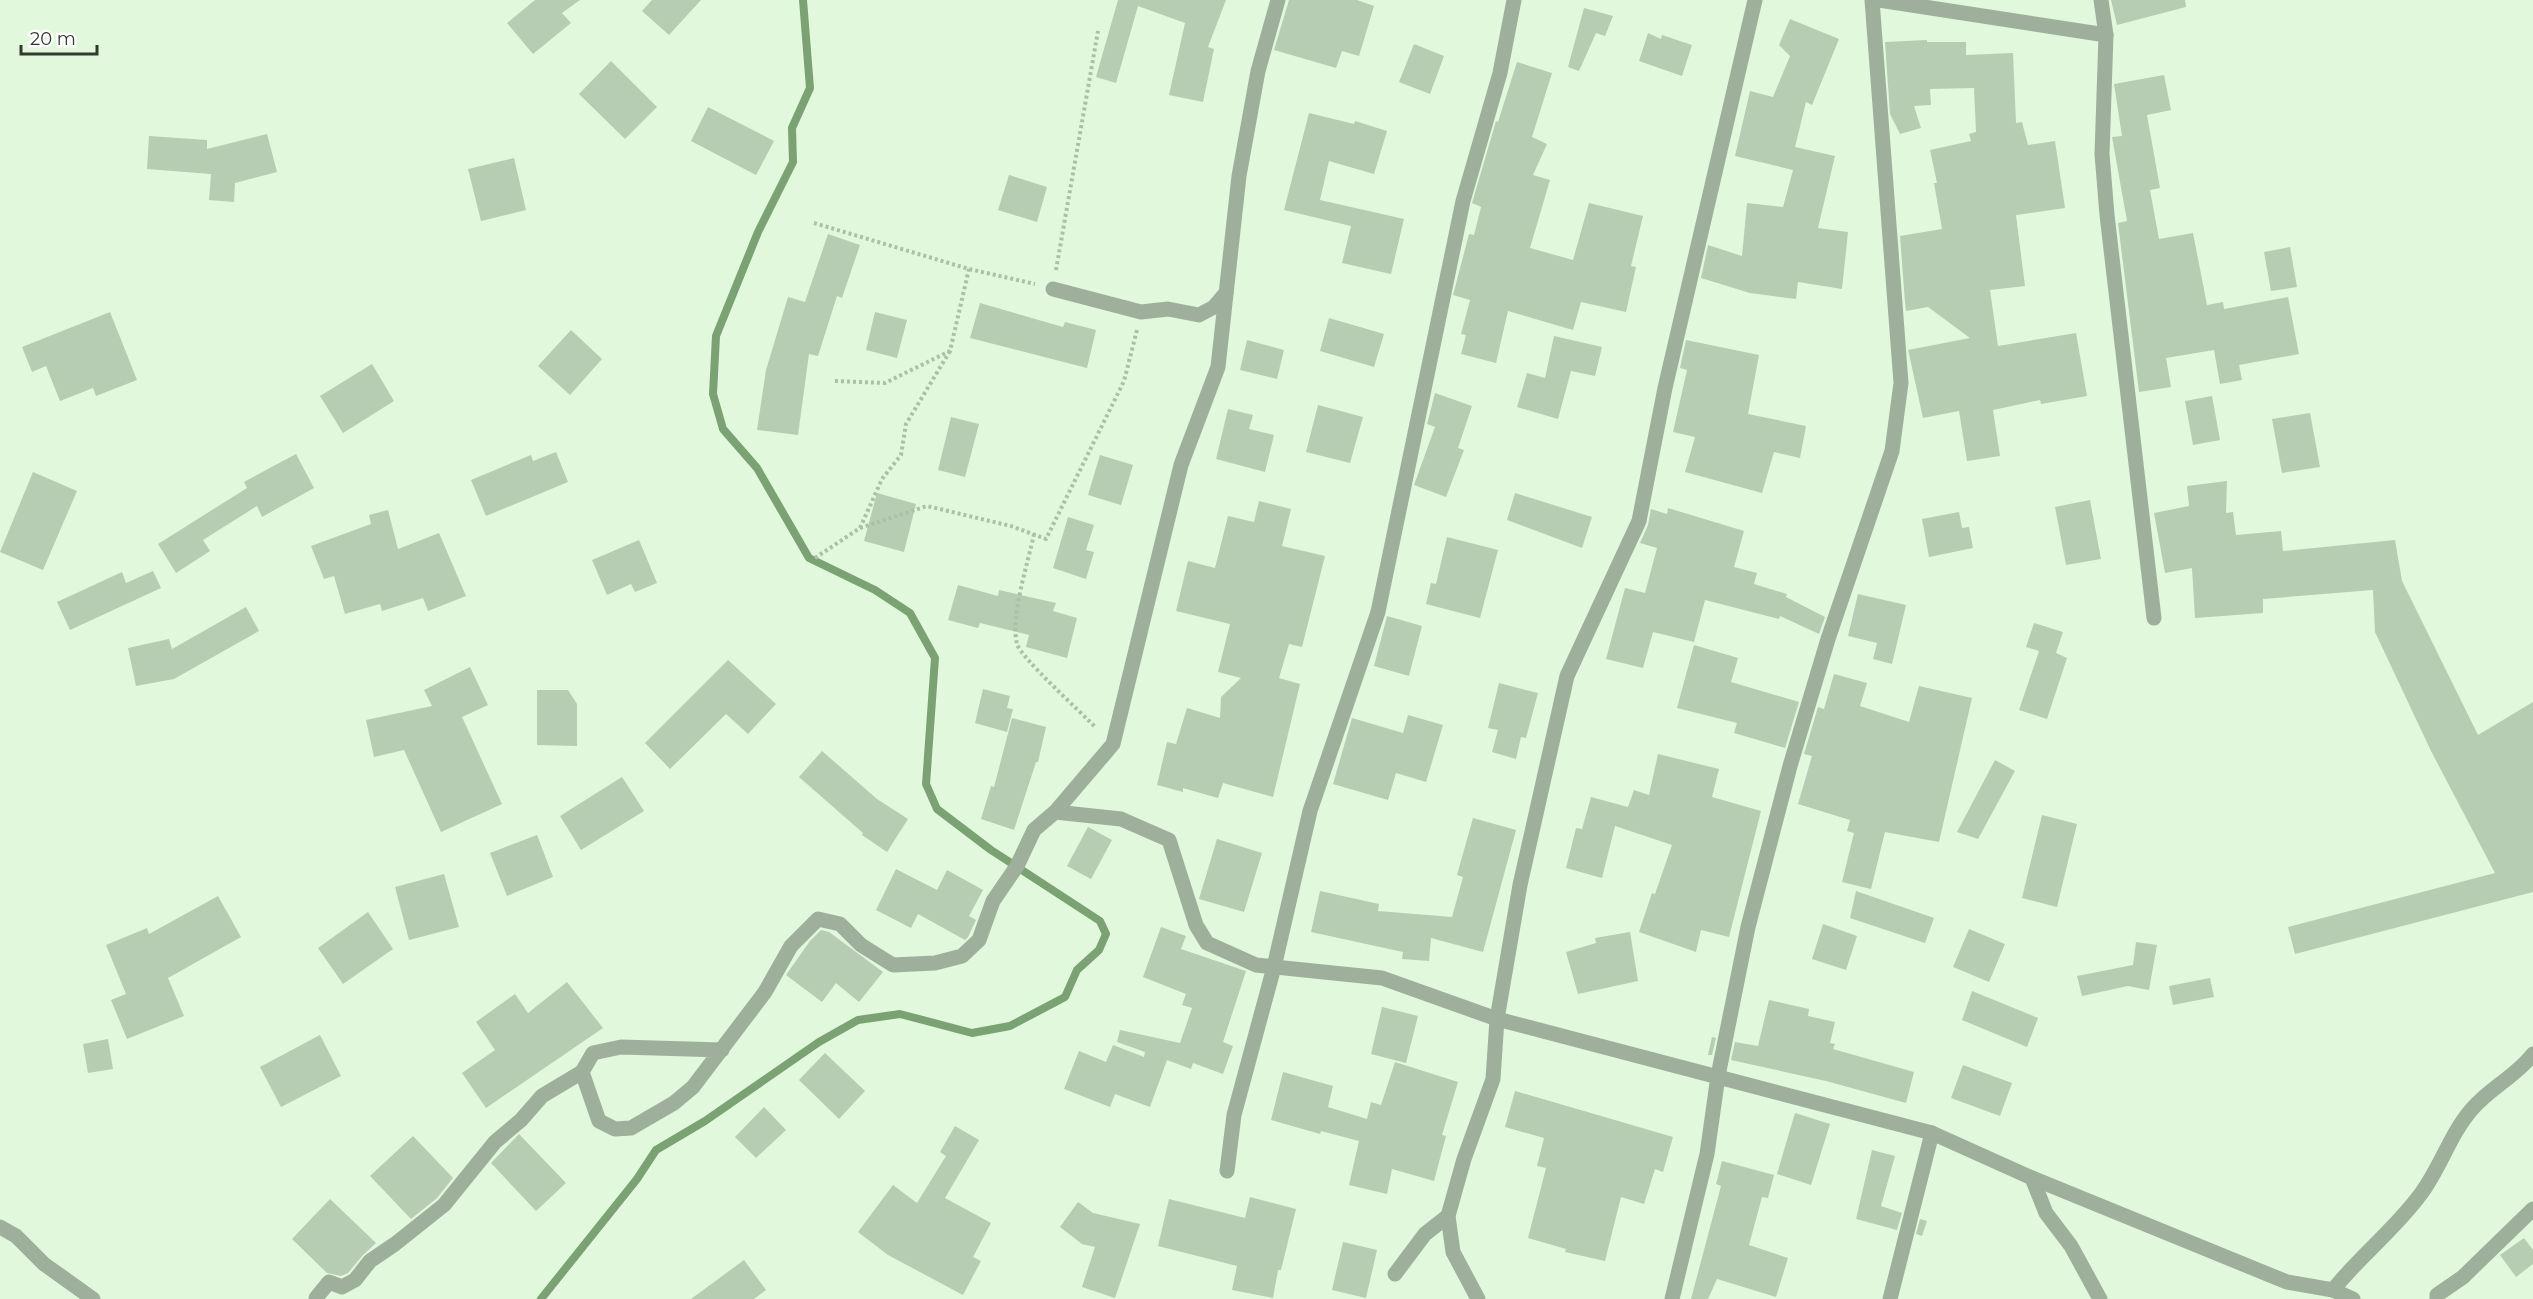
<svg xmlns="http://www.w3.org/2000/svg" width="2533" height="1299" viewBox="0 0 2533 1299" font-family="Montserrat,sans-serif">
	<rect width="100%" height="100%" fill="#e1f8dd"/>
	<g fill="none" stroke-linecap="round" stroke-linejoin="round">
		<!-- stream -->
		<polyline stroke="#7aa272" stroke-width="8" points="541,1299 637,1179 656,1150 705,1121 819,1042 858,1020 900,1014 972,1033 1010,1026 1065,997 1077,970 1099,950 1106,934 1100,921 991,850 937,809 926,784 935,658 910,613 875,590 809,558 757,468 723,429 713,394 716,336 758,232 793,162 792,128 810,88 803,0"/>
	</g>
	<!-- building -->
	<g fill="#b7cdb3">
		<polygon points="535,0 580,0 562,13 571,23 533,54 507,23"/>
		<polygon points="652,0 701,0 669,35 642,11"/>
		<polygon points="1118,0 1226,0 1208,47 1214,49 1203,102 1169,95 1185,23 1138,6 1116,83 1096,77"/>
		<polygon points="1289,0 1357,0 1374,6 1359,56 1342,51 1336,68 1274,50"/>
		<polygon points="2111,0 2185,0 2186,7 2117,25"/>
		<polygon points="1584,8 1613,16 1605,36 1596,33 1579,71 1568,67"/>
		<polygon points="1790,19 1839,39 1812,105 1806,102 1795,147 1835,156 1818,228 1848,232 1842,289 1798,282 1796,299 1750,293 1701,278 1708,245 1742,256 1747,203 1783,207 1793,170 1735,156 1750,91 1773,97 1790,56 1779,45"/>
		<polygon points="1648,33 1661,39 1662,35 1692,45 1682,76 1639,61"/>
		<polygon points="1927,40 1927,42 1966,42 1966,55 2013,53 2016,123 2022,122 2028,145 2055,141 2065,208 2016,215 2025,286 1990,290 1998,346 2076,333 2087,396 2041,404 2040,400 1993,410 2000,456 1967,461 1959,411 1923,418 1909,354 1908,350 1970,338 1928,307 1906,311 1905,302 1900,236 1942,229 1934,183 1937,183 1930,150 1971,141 1969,134 1976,132 1974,88 1930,89 1931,105 1914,106 1921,128 1900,134 1890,114 1885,42"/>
		<polygon points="1414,44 1444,56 1430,94 1399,82"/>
		<polygon points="611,61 657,107 625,139 579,94"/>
		<polygon points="1517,62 1552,73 1532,137 1547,144 1533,175 1550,180 1530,248 1573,260 1589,203 1643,216 1631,266 1636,267 1626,312 1581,302 1573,330 1508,311 1496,363 1461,354 1466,335 1461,334 1470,300 1453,295 1469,234 1474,235 1481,207 1472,203 1496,121 1498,122"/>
		<polygon points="2164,75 2171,110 2147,115 2160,188 2150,190 2159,239 2193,233 2207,305 2223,302 2224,309 2288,297 2299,354 2239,365 2242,380 2220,384 2214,350 2166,358 2171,387 2139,392 2118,223 2127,221 2112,137 2122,136 2114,84"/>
		<polygon points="708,107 774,141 756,175 691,141"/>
		<polygon points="1309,113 1354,124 1355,121 1387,131 1374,174 1329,161 1320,200 1404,219 1391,274 1342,263 1351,226 1284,210"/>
		<polygon points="267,134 277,172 235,183 234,202 209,200 211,174 147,169 149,136 207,140 207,149"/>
		<polygon points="514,158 526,210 481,221 468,169"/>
		<polygon points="1009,175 1047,187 1037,222 998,210"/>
		<polygon points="828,234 860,245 842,298 837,296 818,356 809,354 798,435 757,430 766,370 788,297 805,302"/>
		<polygon points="2290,247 2297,287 2271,291 2264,252"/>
		<polygon points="980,303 1063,327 1065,322 1096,330 1087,368 970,338"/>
		<polygon points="110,312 137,380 96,396 93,388 60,401 46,366 32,372 22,347"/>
		<polygon points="875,312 907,320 897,358 866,350"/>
		<polygon points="1329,318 1384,334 1374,367 1320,351"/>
		<polygon points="571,330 602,359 570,395 538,366"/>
		<polygon points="1554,336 1602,347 1595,376 1571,371 1558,419 1517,407 1527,373 1545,378"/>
		<polygon points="1247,340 1284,350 1277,379 1240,370"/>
		<polygon points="1686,340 1759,355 1748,414 1806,426 1800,458 1774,452 1762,493 1685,472 1695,437 1673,432 1687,370 1680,368"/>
		<polygon points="372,364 394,401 343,433 320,396"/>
		<polygon points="1435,393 1472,406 1458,448 1464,450 1446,497 1414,485 1435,427 1427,424"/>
		<polygon points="2212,396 2220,440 2193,445 2185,401"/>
		<polygon points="1318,405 1363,417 1350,463 1306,452"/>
		<polygon points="1228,409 1253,415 1249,429 1274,435 1265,472 1216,459"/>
		<polygon points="2310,413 2320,467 2282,473 2272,419"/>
		<polygon points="951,417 979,424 965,477 938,470"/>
		<polygon points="556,452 568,482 486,516 471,480 531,455 533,461"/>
		<polygon points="296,454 314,488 262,517 257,506 203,540 210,551 176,573 158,544 247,488 244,482"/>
		<polygon points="1100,455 1133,465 1121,505 1088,495"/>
		<polygon points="33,472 77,491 43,570 0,552"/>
		<polygon points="2227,481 2226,513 2233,512 2236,535 2281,531 2283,551 2395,540 2402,581 2478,735 2533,702 2533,892 2295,954 2288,927 2495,873 2431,751 2375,632 2373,590 2263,599 2263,613 2195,618 2192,568 2165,573 2154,513 2189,506 2187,486"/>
		<polygon points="877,493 916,504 904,552 864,541"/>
		<polygon points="1515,493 1592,517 1582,548 1507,520"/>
		<polygon points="2090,500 2101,559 2066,565 2055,507"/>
		<polygon points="1259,501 1291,509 1282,546 1325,556 1302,647 1289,644 1279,678 1300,684 1273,797 1223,783 1218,798 1183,788 1183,792 1157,785 1167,742 1176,744 1187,708 1220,718 1221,697 1241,678 1218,672 1230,624 1176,611 1188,561 1215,568 1228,516 1254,522"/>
		<polygon points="1668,508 1744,531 1734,567 1757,573 1754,584 1787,594 1786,597 1825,617 1819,634 1780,616 1779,619 1705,600 1694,642 1653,632 1643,668 1606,659 1625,588 1645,593 1657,548 1640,543 1648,525 1651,509 1667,514"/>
		<polygon points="388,510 398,549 439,533 466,596 428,611 423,598 382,611 380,604 345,614 334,576 324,579 311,546 371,524 369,515"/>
		<polygon points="1959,512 1962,528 1969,527 1973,548 1929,557 1922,519"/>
		<polygon points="1068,517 1094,525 1086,550 1094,552 1086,579 1053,568"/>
		<polygon points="1447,537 1498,550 1480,618 1426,604 1431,583 1436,584"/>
		<polygon points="639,540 657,583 635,592 631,584 607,595 592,560"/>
		<polygon points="153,571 161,588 70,630 57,602 122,572 126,583"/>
		<polygon points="958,585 998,596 999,590 1056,603 1053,611 1077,618 1067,658 1026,647 1029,635 980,623 978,628 948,620"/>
		<polygon points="1858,594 1906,605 1892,664 1873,659 1877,643 1848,636"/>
		<polygon points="246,607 259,631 174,679 136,686 128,648 169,639 172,649"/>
		<polygon points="1387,616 1422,626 1409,676 1374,666"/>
		<polygon points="2034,623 2063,632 2056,653 2067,658 2047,719 2019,710 2039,651 2026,647"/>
		<polygon points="1694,645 1738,658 1731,682 1799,702 1785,748 1734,733 1737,723 1677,708"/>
		<polygon points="728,660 776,704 748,734 726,714 670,769 645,743"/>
		<polygon points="470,667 488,705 462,717 502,804 441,832 404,750 374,757 366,720 432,706 424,690"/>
		<polygon points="1834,674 1867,683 1860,706 1909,722 1919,686 1972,698 1939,842 1885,832 1871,889 1842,882 1854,833 1847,831 1850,820 1798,804 1812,756 1804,754 1818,707 1824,709"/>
		<polygon points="1499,683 1538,693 1526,738 1521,737 1516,759 1492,752 1498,730 1488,728"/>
		<polygon points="983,689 1010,696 1007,708 1013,709 1007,732 975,723"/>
		<polygon points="537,690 568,690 577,704 577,746 537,745"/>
		<polygon points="1408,715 1443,725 1426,782 1396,773 1388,800 1333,784 1352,718 1403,733"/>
		<polygon points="1012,718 1046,727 1038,762 1036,762 1014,830 981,819 991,786 994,787"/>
		<polygon points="822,751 877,799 908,819 887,852 862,835 863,833 799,777"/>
		<polygon points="1658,754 1719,769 1712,797 1761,811 1729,937 1701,930 1696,952 1639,932 1652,893 1655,894 1672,845 1615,826 1602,878 1566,868 1576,828 1582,829 1591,797 1628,807 1634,790 1649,795"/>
		<polygon points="1995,760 2015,771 1978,839 1957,832"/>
		<polygon points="622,777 644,811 581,850 560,816"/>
		<polygon points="2042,815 2077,824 2057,907 2022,898"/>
		<polygon points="1473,818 1516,830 1483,952 1431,938 1429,961 1402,959 1403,952 1311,932 1320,891 1379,904 1378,911 1452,917 1463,877 1457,875"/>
		<polygon points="1088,827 1112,840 1091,879 1067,866"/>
		<polygon points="537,835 553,877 507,896 490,853"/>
		<polygon points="1217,839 1262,853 1244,912 1199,899"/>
		<polygon points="896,869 937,890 947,870 983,890 969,916 976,920 968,937 965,940 918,914 911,928 876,910"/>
		<polygon points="444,874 459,927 409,940 395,887"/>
		<polygon points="1856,891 1934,918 1925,943 1850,918"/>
		<polygon points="218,896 241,937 168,978 184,1016 127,1039 111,1000 126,994 106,945 147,928 149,934"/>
		<polygon points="368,912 393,949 343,984 318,948"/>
		<polygon points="1823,924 1857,936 1846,970 1812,959"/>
		<polygon points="1161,927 1186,936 1181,949 1246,971 1223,1042 1233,1046 1223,1074 1193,1063 1191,1069 1167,1060 1150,1107 1115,1094 1110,1107 1064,1089 1079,1051 1106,1062 1113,1045 1144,1057 1145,1052 1117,1042 1120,1030 1180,1043 1192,1008 1182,1005 1186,994 1143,977"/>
		<polygon points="1969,929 2005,944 1989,982 1953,967"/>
		<polygon points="821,930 829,932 883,972 859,1002 836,983 822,1002 786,975 810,941"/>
		<polygon points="1630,932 1638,981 1578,994 1566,952 1596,943 1595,938"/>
		<polygon points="2136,942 2157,945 2149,990 2128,986 2082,996 2077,976 2133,965"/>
		<polygon points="2210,978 2214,997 2173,1005 2169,986"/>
		<polygon points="567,982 603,1028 486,1108 462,1073 495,1050 476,1022 515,994 528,1013"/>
		<polygon points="1972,991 2038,1018 2027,1047 1962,1020"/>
		<polygon points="1769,1000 1809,1009 1808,1016 1835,1022 1830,1043 1835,1044 1833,1049 1914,1072 1906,1103 1826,1081 1731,1060 1735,1042 1758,1046"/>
		<polygon points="1382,1007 1418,1016 1406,1063 1371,1054"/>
		<polygon points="320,1035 341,1076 281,1107 260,1067"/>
		<polygon points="1712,1037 1716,1038 1712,1055 1708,1055"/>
		<polygon points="108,1039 113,1069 88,1073 83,1044"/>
		<polygon points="825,1053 865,1091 839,1119 799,1080"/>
		<polygon points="1395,1062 1458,1082 1442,1135 1446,1136 1434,1181 1392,1169 1387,1194 1349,1185 1359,1141 1321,1131 1320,1134 1271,1120 1283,1072 1333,1086 1328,1107 1367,1119 1371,1102 1381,1105"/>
		<polygon points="1963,1065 2012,1083 2000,1116 1951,1098"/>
		<polygon points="1515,1091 1673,1137 1663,1172 1655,1169 1644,1204 1621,1197 1605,1261 1565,1252 1566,1249 1528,1238 1546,1168 1537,1166 1544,1138 1505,1127"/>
		<polygon points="764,1107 786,1130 756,1158 735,1137"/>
		<polygon points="1795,1113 1830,1124 1811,1185 1777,1174"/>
		<polygon points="955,1126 979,1140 945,1198 991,1223 973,1257 981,1261 963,1295 888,1255 858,1232 893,1185 917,1203 946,1156 940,1152"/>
		<polygon points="519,1134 566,1183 536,1211 491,1163"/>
		<polygon points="413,1136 453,1178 437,1198 411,1219 370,1176"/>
		<polygon points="1872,1150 1895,1156 1881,1206 1902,1213 1897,1230 1856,1219"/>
		<polygon points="1722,1161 1774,1175 1768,1198 1762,1197 1749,1245 1788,1258 1776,1297 1717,1279 1708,1299 1691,1299 1721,1186 1716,1184"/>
		<polygon points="1250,1197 1296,1209 1281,1270 1278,1270 1273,1298 1232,1290 1237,1266 1158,1246 1169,1199 1245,1218"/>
		<polygon points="330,1199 376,1243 363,1255 348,1273 341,1276 327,1273 292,1239"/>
		<polygon points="1078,1202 1093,1213 1140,1224 1115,1298 1082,1287 1095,1247 1082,1244 1060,1227"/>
		<polygon points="1920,1219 1927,1221 1922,1236 1916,1234"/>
		<polygon points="2524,1238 2533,1250 2533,1264 2516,1277 2500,1255"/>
		<polygon points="1343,1242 1377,1250 1366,1298 1332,1290"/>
		<polygon points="744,1260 766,1290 754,1299 691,1299"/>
	</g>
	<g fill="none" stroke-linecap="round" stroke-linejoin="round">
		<!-- path -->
		<g stroke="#acbfa9" stroke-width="4" stroke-dasharray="3 3" stroke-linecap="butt">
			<polyline points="814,223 969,269 1035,284"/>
			<polyline points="1056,270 1098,31"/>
			<polyline points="835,381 885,383 950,351 969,269"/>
			<polyline points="860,528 927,506 1011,526 1046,539 1124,381 1137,330"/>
			<path d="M 1034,534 C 1028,563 1010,617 1017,644 C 1021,658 1082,713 1096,728"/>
			<polyline points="815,558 860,528 882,479 901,455 906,424 950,351"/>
		</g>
		<!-- street -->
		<g stroke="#9eb09b" stroke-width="15">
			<polyline points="1879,0 2106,35"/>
			<polyline points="2101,0 2106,35 2102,154 2107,215 2154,618"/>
			<polyline points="1053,289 1141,312 1168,309 1199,315 1214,307 1226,293"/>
			<polyline points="1055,812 1121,819 1169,840 1196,925 1207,943 1256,965 1382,978 1497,1019 1932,1133 2032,1178 2287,1282 2333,1290 2353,1299"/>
			<polyline points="722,1050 621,1047 593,1053 582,1072 599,1121 615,1129 631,1128 674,1103 693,1087 765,992 791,946 818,919 840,924 861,945 893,965 935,963 962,956 979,940 993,901 1017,866 1034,830 1055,812 1113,744 1181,465 1218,367 1239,176 1258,71 1278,0"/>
			<polyline points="1227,1171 1234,1115 1274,967 1310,811 1378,612 1463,201 1500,73 1514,0"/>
			<polyline points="2032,1178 2046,1213 2071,1246 2100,1299"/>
			<polyline points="0,1227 16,1236 44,1264 93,1299"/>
			<polyline points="1395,1274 1425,1234 1448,1216"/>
			<path d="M 2333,1290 C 2359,1257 2394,1230 2420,1195 C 2440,1169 2450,1134 2472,1109 C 2490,1088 2516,1076 2533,1054"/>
			<polyline points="316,1298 329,1282 342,1287 355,1280 370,1261 395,1244 444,1205 495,1142 521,1120 542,1096 582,1072"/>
			<polyline points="1478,1299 1453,1252 1448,1216 1464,1159 1493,1079 1497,1019 1520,885 1567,676 1639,521 1665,388 1755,0"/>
			<polyline points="1672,1299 1707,1154 1718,1076 1748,927 1790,766 1828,639 1892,451 1901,383 1872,0"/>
			<polyline points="1890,1299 1932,1133"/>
			<polyline points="2437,1299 2437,1295 2463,1277 2533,1209"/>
		</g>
	</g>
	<!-- scale -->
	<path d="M21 45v9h76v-9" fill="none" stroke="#323a30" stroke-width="3"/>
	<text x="30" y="45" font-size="18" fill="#323a30" stroke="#ffffff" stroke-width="4.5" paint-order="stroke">20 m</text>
</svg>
